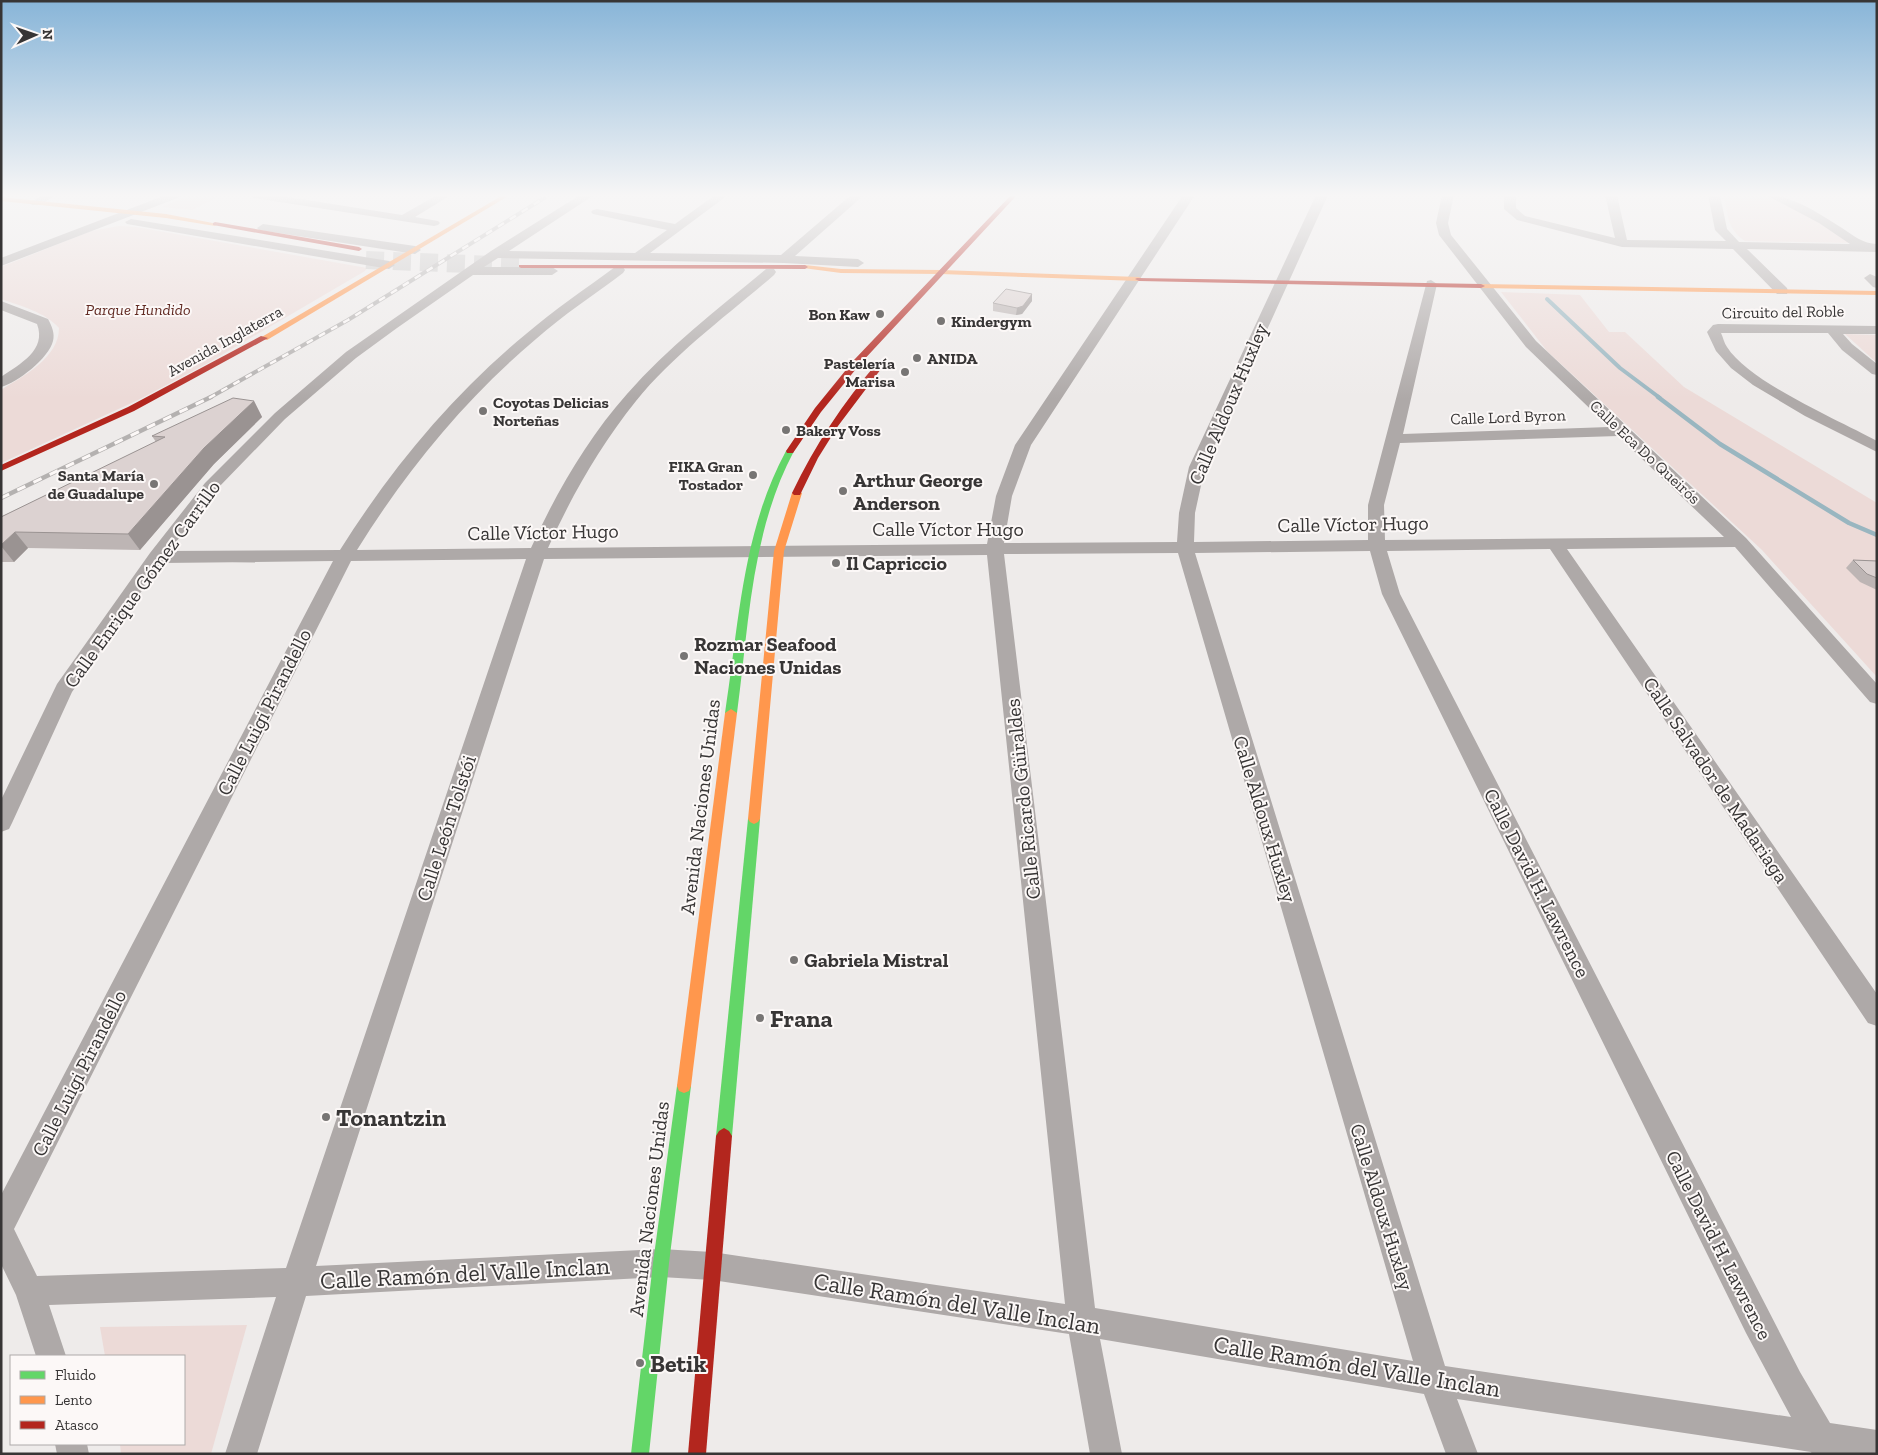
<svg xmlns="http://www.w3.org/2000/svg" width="1878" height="1455" viewBox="0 0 1878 1455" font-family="'Zilla Slab',serif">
	<rect width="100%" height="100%" fill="#eeebea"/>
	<!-- green -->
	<g fill="#ecdad7">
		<polygon points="189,195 222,195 192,210 162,207"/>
		<path d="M 1724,195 L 1767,195 L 1828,227 L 1853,243 L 1745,241 C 1727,229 1728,215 1724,195 Z"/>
		<path d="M 119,226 L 136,227 L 367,268 L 365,271 L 208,363 L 138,400 L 1,463 L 1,390 C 23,376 59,358 59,328 C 45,312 21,306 1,299 L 1,267 L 91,231 Z"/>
		<polygon points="1501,292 1580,295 1609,332 1625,332 1684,387 1877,503 1877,677 1762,550 1547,351"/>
		<polygon points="1845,334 1877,335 1877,363"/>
		<polygon points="247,1325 211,1454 121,1454 120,1444 184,1444 184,1356 105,1356 100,1327"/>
	</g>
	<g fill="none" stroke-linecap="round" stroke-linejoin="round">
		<!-- stream-far1 -->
		<polyline stroke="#99b6c0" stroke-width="4" points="1547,299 1620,368 1660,398"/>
		<!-- stream -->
		<polyline stroke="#99b6c0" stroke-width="4.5" points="1658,397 1720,444 1849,523 1877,535"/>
		<!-- secondary-tunnel -->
		<polyline stroke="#c9c7c6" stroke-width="18" stroke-dasharray="18 9" stroke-linecap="butt" points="366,260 521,266"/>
		<!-- street -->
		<g fill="#aea9a8" fill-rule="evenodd">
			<polygon points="42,195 56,195 40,205 32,205 30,203"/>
			<polygon points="166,195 182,195 180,197 1,266 1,258"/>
			<polygon points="248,195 275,195 402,215 437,195 451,195 415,217 438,221 440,223 438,225 434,226 254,198"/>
			<path d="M 580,195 L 594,195 L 509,251 L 635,253 L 667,230 L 593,214 L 591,212 L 593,210 L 597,209 L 675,224 L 715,195 L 728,195 L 650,253 L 781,255 L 851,195 L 864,195 L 795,256 L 858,259 L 864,263 L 858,267 L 784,263 L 498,258 L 484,267 L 552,267 L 558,271 L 552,275 L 473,275 L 397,328 L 356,358 L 285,419 L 217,489 L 169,551 L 340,550 C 391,469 452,395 526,334 C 554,310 585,289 615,267 L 623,267 L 625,270 L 623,273 C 594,295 563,315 536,339 C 465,399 406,471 357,550 L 531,548 C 556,493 587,439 627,394 C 668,347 718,309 766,269 L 774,269 L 776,272 L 774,275 C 728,315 675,353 636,401 C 600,446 572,495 548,548 L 987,544 L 996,496 L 1015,445 L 1183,195 L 1195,195 L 1031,445 L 1012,496 L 1004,543 L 1177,542 L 1179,513 L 1189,467 L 1316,195 L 1328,195 L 1205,467 L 1195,513 L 1194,542 L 1368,540 L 1368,505 L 1427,281 L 1431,280 L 1437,284 L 1403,434 L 1609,427 L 1526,347 L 1439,235 L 1436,223 L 1442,195 L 1454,195 L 1448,223 L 1451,235 L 1536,341 L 1746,538 L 1877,684 L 1877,704 L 1870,702 L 1735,547 L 1567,549 L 1877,994 L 1877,1026 L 1868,1023 L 1550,549 L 1387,551 L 1400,594 L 1800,1372 L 1830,1423 L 1877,1430 L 1877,1454 L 1812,1454 L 1811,1452 L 1457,1399 L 1478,1454 L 1446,1454 L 1424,1394 L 1100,1339 L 1122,1454 L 1090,1454 L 1069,1334 L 712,1280 L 661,1277 L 306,1296 L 257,1454 L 225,1454 L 276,1297 L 49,1305 L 66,1356 L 36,1356 L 16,1295 L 1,1264 L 1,1195 L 333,561 L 161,563 L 72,692 L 12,823 L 9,829 L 1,832 L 1,800 L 57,684 L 150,553 L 205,483 L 275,413 L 346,352 L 491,251 ZM 1618,436 L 1724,537 L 1385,540 L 1384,505 L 1400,443 ZM 1370,551 L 1382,594 L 1746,1333 L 1791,1417 L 1445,1366 L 1195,553 ZM 1178,553 L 1413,1361 L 1095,1308 L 1004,554 ZM 987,555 L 1065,1304 L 712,1252 L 661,1249 L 316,1266 L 544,559 ZM 526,559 L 286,1268 L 37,1276 L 14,1229 L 351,561 Z"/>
			<path d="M 1504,195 L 1516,195 L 1516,208 L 1525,216 L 1615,238 L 1605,195 L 1617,195 L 1627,240 L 1726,241 L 1715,230 L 1708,195 L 1720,195 L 1727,229 L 1739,242 L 1850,244 L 1819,223 L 1766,195 C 1792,195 1820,214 1842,228 C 1853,235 1863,244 1877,244 L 1877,252 L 1747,249 L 1787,288 L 1788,291 L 1787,294 L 1777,294 L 1733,249 L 1622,247 L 1517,220 L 1504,209 Z"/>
			<polygon points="1869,195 1877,195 1877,199"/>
			<polygon points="131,219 389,261 395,265 389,269 127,224 125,222"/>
			<polygon points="263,224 415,246 421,250 415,254 259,230 257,228"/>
			<polygon points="1870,274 1877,277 1877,288 1873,287 1864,278"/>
			<path d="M 1,301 L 48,319 C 52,326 55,334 53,341 C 49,358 17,383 1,387 L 1,377 C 20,364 47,350 37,324 L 1,310 Z"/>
			<path d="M 1718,324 L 1877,326 L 1877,334 L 1843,334 L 1852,344 L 1877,364 L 1877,375 L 1872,374 L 1842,350 L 1828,333 L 1721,333 C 1723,337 1724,343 1727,347 C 1749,382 1838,420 1877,441 L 1877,452 L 1805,416 L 1753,385 L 1731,368 L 1716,351 L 1707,332 L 1713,325 Z"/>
			<polygon points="55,1444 87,1444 89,1454 57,1454"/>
		</g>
		<!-- fast -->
		<g fill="#63d668" fill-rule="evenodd">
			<path d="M 790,448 L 794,451 C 751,532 749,624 737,713 L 731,717 L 725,713 C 739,624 742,532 786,451 Z"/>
			<polygon points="754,814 758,816 760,819 732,1136 729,1141 724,1144 719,1141 716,1136 748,819 750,816"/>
			<polygon points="684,1079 689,1081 691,1086 669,1263 649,1454 631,1454 653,1263 677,1086 679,1081"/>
		</g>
		<!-- slow -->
		<g fill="#ff974d" fill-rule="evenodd">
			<polygon points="503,195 510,195 267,340 260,338"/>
			<polygon points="1,197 166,214 218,224 215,226 166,218 1,201"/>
			<polygon points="805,265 841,269 941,270 1139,277 1143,279 1139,281 941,274 841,273 803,268 802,267"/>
			<polygon points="1478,284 1877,291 1877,295 1481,288 1477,286"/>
			<polygon points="797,490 802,493 784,551 760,819 758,822 754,824 750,822 748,819 774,551 792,493"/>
			<polygon points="731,709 737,713 691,1086 689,1091 684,1093 679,1091 677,1086 725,713"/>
		</g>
		<!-- jam -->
		<g fill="#b3261e" fill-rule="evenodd">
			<polygon points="1011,195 1017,195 860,364 821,412 793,453 787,453 786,451 815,408 854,360"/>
			<polygon points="215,222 359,247 362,249 359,251 213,225 213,223"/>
			<polygon points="519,265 805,265 808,267 805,269 521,268 519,267"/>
			<polygon points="1137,278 1481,284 1485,286 1481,288 1139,281 1135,279"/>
			<polygon points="261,336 268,338 134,411 1,471 1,465 128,407"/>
			<path d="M 877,363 L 884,365 L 838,426 L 818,458 L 800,495 L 794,495 L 792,493 C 815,445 843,403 877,363 Z"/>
			<polygon points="724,1128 729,1131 732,1136 706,1454 688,1454 716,1136 719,1131"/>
		</g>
		<!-- rail-far1 casing -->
		<g stroke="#b4b1b0" stroke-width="4">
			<polyline id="rail-far1" points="209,398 348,320 549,195"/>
		</g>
		<!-- rail casing -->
		<g stroke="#b4b1b0" stroke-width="4.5">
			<polyline id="rail" points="1,498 211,397"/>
		</g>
		<!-- rail-far1 -->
		<use href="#rail-far1" stroke="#fcf8f7" stroke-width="2.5" stroke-dasharray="7" stroke-linecap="butt"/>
		<!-- rail -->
		<use href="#rail" stroke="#fcf8f7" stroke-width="3" stroke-dasharray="9" stroke-linecap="butt"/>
	</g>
	<!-- wall -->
	<g fill="#bdb5b4">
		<polygon points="1032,301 1022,314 1016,315 993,311 993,303"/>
		<polygon points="254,401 262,417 214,464 140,550 28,548 14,562 1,562 1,517 156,442 152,436"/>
		<polygon points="1853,560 1877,561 1877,590 1860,582 1846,568"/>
	</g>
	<!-- shaded-wall -->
	<g fill="#9a9392">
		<polygon points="1032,294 1032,301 1022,314 1016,315 1017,308"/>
		<polygon points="254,401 262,417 214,464 140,550 128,534 204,448"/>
		<polygon points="15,532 28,548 14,562 1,546 1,545"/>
	</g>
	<!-- building -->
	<g fill="#dcd2d1" stroke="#9a9392">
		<polygon points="1006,289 1032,294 1023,306 1017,308 993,303"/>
		<polygon points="233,398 254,401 204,448 128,534 15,532 1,545 1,517 165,437 152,436"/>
		<polygon points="1853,560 1877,561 1877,578 1867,574"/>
	</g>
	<!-- sky -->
	<linearGradient id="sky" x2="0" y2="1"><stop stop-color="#88b5d8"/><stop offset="0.49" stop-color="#f7f6f6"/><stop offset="1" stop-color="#f7f6f6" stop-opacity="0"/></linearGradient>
	<rect width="1878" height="399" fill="url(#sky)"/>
	<!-- markers -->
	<g fill="#777574" stroke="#fcf8f7" stroke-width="2">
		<circle cx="880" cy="314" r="5"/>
		<circle cx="941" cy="321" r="5"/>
		<circle cx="917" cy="358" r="5"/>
		<circle cx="905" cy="372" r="5"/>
		<circle cx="483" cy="411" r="5"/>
		<circle cx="786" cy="430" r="5"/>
		<circle cx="753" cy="475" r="5"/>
		<circle cx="154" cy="484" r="5"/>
		<circle cx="843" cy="491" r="5"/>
		<circle cx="836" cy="563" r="5"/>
		<circle cx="684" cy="656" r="5"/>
		<circle cx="794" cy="960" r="5"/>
		<circle cx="760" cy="1018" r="5"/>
		<circle cx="326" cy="1117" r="5"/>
		<circle cx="640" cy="1363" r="5"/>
	</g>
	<g text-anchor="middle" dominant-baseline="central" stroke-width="4" stroke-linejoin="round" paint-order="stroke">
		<!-- far-park labels -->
		<g font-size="16" font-style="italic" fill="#612a22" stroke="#fcf8f7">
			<text x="138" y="309">Parque Hundido</text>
		</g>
		<!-- far-street labels -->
		<g font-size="16" fill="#373535" stroke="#fcf8f7">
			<text transform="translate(1783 312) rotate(-1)">Circuito del Roble</text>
			<text transform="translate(225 341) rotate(-29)">Avenida Inglaterra</text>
			<text transform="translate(1508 417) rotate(-2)">Calle Lord Byron</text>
			<text transform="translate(1645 452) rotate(43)">Calle Eca Do Queirós</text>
		</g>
		<!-- far-poi labels -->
		<g font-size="16" font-weight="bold" fill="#373535" stroke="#fcf8f7" text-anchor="end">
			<text x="870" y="314">Bon Kaw</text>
			<text x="951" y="321" text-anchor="start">Kindergym</text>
			<text x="927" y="358" text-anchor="start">ANIDA</text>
			<text x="895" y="363">Pastelería<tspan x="895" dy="18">Marisa</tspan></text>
			<text x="493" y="402" text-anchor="start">Coyotas Delicias<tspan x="493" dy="18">Norteñas</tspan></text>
			<text x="796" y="430" text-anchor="start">Bakery Voss</text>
			<text x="743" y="466">FIKA Gran<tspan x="743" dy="18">Tostador</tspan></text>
			<text x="144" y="475">Santa María<tspan x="144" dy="18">de Guadalupe</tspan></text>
		</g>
		<!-- street labels -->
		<g font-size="20" fill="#373535" stroke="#fcf8f7">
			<text transform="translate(1228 404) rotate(-67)">Calle Aldoux Huxley</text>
			<text transform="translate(1353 524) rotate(-1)">Calle Víctor Hugo</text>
			<text x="948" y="529">Calle Víctor Hugo</text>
			<text transform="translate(543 532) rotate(-1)">Calle Víctor Hugo</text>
			<text transform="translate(142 584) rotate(-54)">Calle Enrique Gómez Carrillo</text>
			<text transform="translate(264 712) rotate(-63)">Calle Luigi Pirandello</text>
			<text transform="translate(1716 780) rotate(56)">Calle Salvador de Madariaga</text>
			<text transform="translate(1023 799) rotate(-96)">Calle Ricardo Güiraldes</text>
			<text transform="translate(700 807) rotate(-83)">Avenida Naciones Unidas</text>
			<text transform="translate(1265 819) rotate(73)">Calle Aldoux Huxley</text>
			<text transform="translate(446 828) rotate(-72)">Calle León Tolstói</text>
			<text transform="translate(1537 883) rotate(63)">Calle David H. Lawrence</text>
			<text transform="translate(79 1073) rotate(-63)">Calle Luigi Pirandello</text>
			<text transform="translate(1382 1207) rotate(73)">Calle Aldoux Huxley</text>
			<text transform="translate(649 1209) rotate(-83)">Avenida Naciones Unidas</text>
			<text transform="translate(1719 1245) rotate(63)">Calle David H. Lawrence</text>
		</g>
		<!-- poi labels -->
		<g font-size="20" font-weight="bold" fill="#373535" stroke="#fcf8f7" text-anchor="start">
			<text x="853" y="480">Arthur George<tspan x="853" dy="23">Anderson</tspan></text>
			<text x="846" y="563">Il Capriccio</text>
			<text x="694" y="644">Rozmar Seafood<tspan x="694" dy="23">Naciones Unidas</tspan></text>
			<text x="804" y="960">Gabriela Mistral</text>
		</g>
		<!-- near-poi labels -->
		<g font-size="24" font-weight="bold" fill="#373535" stroke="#fcf8f7" text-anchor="start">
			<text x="770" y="1018">Frana</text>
			<text x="336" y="1117">Tonantzin</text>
			<text x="650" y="1363">Betik</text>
		</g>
		<!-- near-street labels -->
		<g font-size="24" fill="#373535" stroke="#fcf8f7">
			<text transform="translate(465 1273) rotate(-3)">Calle Ramón del Valle Inclan</text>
			<text transform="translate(957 1303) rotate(9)">Calle Ramón del Valle Inclan</text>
			<text transform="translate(1357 1366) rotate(9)">Calle Ramón del Valle Inclan</text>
		</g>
	</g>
	<!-- border -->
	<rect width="1878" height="1455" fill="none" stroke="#373535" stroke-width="5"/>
	<!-- legend -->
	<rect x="10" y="1355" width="175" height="90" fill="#fcf8f7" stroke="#adaaa9"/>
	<rect x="20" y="1371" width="25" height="8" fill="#63d668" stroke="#adaaa9"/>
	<text x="55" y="1380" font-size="15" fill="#373535">Fluido</text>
	<rect x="20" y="1396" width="25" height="8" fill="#ff974d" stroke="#adaaa9"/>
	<text x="55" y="1405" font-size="15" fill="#373535">Lento</text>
	<rect x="20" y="1421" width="25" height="8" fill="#b3261e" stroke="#adaaa9"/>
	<text x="55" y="1430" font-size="15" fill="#373535">Atasco</text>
	<!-- north arrow -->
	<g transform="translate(35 35) rotate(88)" stroke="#fcf8f7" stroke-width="4" paint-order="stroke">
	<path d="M0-4L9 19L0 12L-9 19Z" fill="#373535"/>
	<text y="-8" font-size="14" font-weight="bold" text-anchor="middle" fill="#373535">N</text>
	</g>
</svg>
